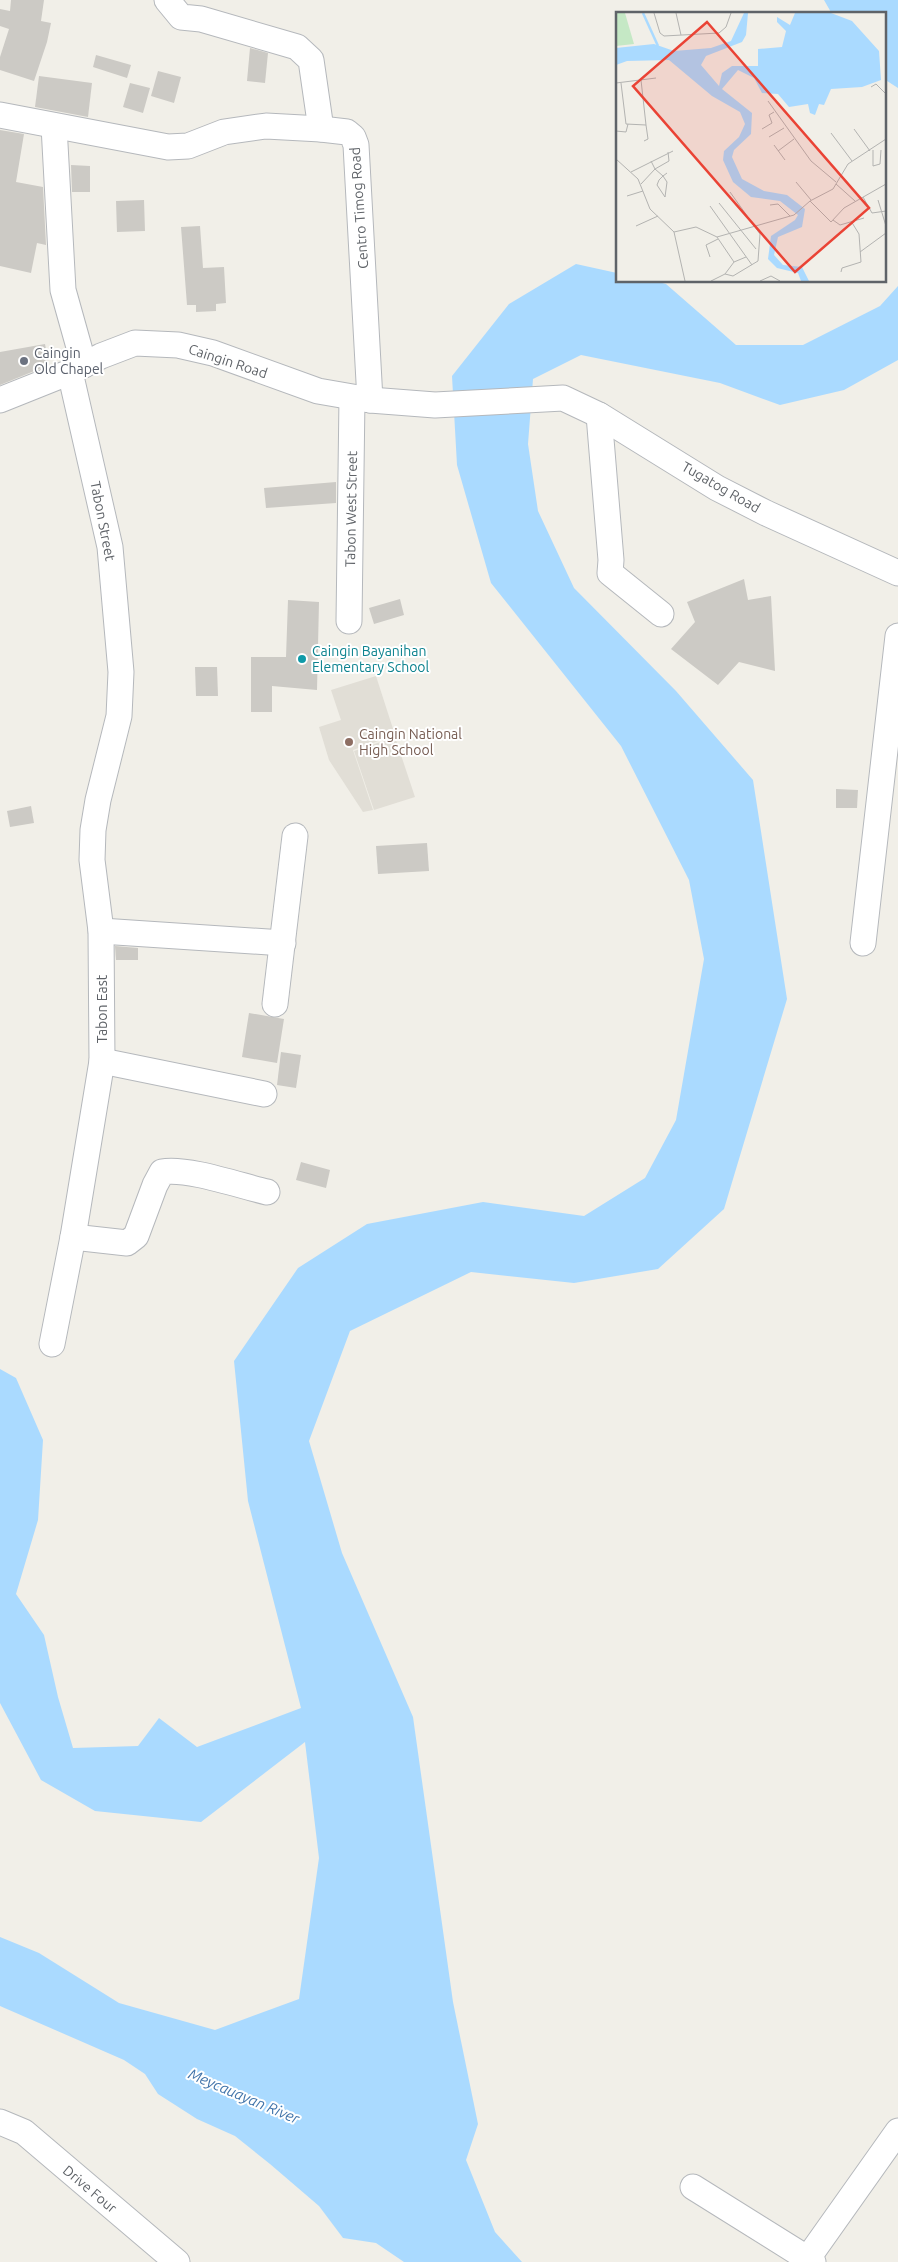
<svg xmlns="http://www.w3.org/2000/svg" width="898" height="2262" viewBox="0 0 898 2262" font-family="Ubuntu,sans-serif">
	<rect width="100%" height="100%" fill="#f1efe8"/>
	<!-- education -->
	<g fill="#e1ded6">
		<polygon points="376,676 395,735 353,750 373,810 363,812 329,760 319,727 341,720 331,690"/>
		<polygon points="395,737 415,797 374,810 354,751"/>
	</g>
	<!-- water -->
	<g fill="#aadaff">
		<polygon points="824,0 898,0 898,88 884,79 884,14 832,14"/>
		<polygon points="576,264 617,273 617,281 655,281 666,284 736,345 803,345 880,306 898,286 898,360 844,390 780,405 720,383 581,355 533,379 528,444 538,511 574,588 676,691 753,780 787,999 724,1209 658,1269 574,1283 471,1272 350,1331 309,1441 342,1553 413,1717 453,2002 478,2124 466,2160 495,2232 522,2262 404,2262 376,2243 343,2238 319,2206 270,2164 235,2136 197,2119 158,2094 145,2074 124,2060 0,2006 0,1937 39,1953 119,2003 215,2030 299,1999 319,1858 305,1742 201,1822 95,1811 41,1780 0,1703 0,1369 16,1378 43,1440 38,1520 16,1594 44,1635 58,1697 73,1748 138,1746 159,1718 197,1747 301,1708 248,1501 234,1361 298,1268 367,1224 483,1202 584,1216 645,1178 676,1120 704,959 689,880 621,746 491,583 457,465 452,376 509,304"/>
	</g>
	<!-- building -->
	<g fill="#cccac5">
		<polygon points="11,0 44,0 41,21 51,23 47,42 34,81 0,70 0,57 9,29 0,26 0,9 10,11"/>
		<polygon points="250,48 268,53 265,83 247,81"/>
		<polygon points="96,55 131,65 127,78 93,67"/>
		<polygon points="158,71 181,77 174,103 151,96"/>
		<polygon points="39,76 92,83 88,117 35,107"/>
		<polygon points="130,83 150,88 143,113 123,107"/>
		<polygon points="0,130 24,134 16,182 43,187 46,245 37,243 31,273 0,266"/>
		<polygon points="71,165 90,166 90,192 72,192"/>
		<polygon points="144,200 145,231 117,232 116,201"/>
		<polygon points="200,226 203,268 224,267 226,303 216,304 216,311 196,312 196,305 187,305 181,227"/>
		<polygon points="45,344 49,365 0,385 0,352"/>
		<polygon points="336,482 336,503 266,508 264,488"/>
		<polygon points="744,579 748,600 771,596 775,671 739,662 718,685 671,649 695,622 687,602"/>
		<polygon points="400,599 404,615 374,624 369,608"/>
		<polygon points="288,600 319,602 317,690 272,686 272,712 251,712 251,657 286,657"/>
		<polygon points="195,667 217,667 218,696 196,696"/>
		<polygon points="836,789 858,790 857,808 836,808"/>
		<polygon points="31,806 34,823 10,827 7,811"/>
		<polygon points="427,843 429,871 378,874 376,846"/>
		<polygon points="115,946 138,948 138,960 116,960"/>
		<polygon points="249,1013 284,1019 277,1063 242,1057"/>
		<polygon points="281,1052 301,1055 296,1088 277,1085"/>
		<polygon points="301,1162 330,1170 326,1188 296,1180"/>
	</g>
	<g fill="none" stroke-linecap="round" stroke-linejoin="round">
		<!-- minor casing -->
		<g stroke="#b5b8bc" stroke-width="27">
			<g id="minor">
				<polyline points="167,0 181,17 201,19 297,47 311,60 321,129"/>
				<polyline points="0,115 168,147 188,146 224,132 266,126 321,129 347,132 353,137 356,145 370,400"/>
				<polyline points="54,126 63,290 84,365"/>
				<polyline points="0,400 70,372 101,356 135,343 178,345 213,353 318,391 370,400 435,405 563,398 599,415 717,488 766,513 898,573"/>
				<polyline points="599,415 611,560 610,573 661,614"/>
				<polyline points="349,621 352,398"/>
				<polyline points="101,931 283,943"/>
				<polyline points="863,943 898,636"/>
				<polyline points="275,1004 295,836"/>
				<polyline points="102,1061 264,1094"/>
				<path d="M 73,1237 L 127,1243 L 136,1236 L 155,1185 L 162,1172 C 186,1167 241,1186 267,1192"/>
				<polyline points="52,1344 73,1237 102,1061 101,931 92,860 93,830 98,800 119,716 121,672 110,547 70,372"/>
				<polyline points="0,2122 24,2132 177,2262"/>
				<polyline points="693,2187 813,2262"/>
				<polyline points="808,2258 898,2131"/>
			</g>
		</g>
		<!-- minor -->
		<use href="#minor" stroke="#fff" stroke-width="25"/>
	</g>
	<!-- markers -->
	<circle fill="#6b7280" stroke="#fff" stroke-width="2" cx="24" cy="361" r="5"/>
	<circle fill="#0f9aa8" stroke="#fff" stroke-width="2" cx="302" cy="659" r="5"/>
	<circle fill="#8d6e63" stroke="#fff" stroke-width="2" cx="349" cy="742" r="5"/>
	<g text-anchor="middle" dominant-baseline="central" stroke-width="4" stroke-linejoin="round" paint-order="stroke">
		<!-- street labels -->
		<g font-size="14" fill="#5f6368" stroke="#fff">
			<text transform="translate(359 208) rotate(-94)">Centro Timog Road</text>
			<text transform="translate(228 361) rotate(18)">Caingin Road</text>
			<text transform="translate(721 487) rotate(30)">Tugatog Road</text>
			<text transform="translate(351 509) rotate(-89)">Tabon West Street</text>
			<text transform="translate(103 521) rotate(79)">Tabon Street</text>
			<text transform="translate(102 1009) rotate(-90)">Tabon East</text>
			<text transform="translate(90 2189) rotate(40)">Drive Four</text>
		</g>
		<!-- worship labels -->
		<g font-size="14" fill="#5b616d" stroke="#fff" text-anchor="start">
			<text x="34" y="353">Caingin<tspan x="34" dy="16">Old Chapel</tspan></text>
		</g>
		<!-- culture labels -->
		<g font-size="14" fill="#0d838f" stroke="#fff" text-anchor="start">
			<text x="312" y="651">Caingin Bayanihan<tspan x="312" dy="16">Elementary School</tspan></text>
		</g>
		<!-- education labels -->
		<g font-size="14" fill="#785e54" stroke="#fff" text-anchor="start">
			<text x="359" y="734">Caingin National<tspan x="359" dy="16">High School</tspan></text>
		</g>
		<!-- water labels -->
		<g font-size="15" font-style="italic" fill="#4174aa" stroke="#fff">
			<text transform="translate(244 2096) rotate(23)">Meycauayan River</text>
		</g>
	</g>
	<!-- overview -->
	<g transform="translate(616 12)">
		<rect width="270" height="270" fill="#f1efe8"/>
		<path d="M 0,1 L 9,1 L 18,32 L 0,34 Z" fill="#c5e8c5"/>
		<path d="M 128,1 L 132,1 L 130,23 L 126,30 L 90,44 L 85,53 L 103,74 L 106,61 L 116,54 L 142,54 L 142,37 L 166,35 L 170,19 L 161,10 L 161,5 L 174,13 L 179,1 L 215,1 L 236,9 L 263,39 L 265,68 L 246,75 L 215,77 L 208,93 L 203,92 L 199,103 L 194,101 L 192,92 L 173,95 L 162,82 L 146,81 L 138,66 L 122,58 L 106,77 L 136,101 L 135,122 L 118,138 L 116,145 L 126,167 L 148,179 L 171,183 L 189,197 L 186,215 L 162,225 L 158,243 L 167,253 L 186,255 L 193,269 L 185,269 L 182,261 L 161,256 L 152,247 L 155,224 L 179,208 L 182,203 L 164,189 L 135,185 L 117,170 L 107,148 L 108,139 L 123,125 L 129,112 L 124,100 L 96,84 L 53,48 L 11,49 L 0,53 L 0,36 L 38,32 L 58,39 L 95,36 L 115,29 Z" fill="#aadaff"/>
		<path fill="none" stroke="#aadaff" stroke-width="2.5" d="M 27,1 L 42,34"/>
		<path fill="none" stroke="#b3b3b1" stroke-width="1" d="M 38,1 L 44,21 L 48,24 L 103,21 L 110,15 L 115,1M 60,1 L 65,23M 0,71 L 40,66M 5,71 L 10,112 L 30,113 L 25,68M 255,75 L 260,72 L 270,82M 152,89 L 195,149 L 220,170M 146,117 L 156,111 L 153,103 L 158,100M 238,117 L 254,139M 0,119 L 10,120 L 12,112M 215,121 L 236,149M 153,125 L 168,116M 28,129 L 32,127 L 30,113M 158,133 L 169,148M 257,138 L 257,154 L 264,152 L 265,138M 162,139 L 178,127M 0,147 L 22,167 L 34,197 L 58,220 L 69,269M 35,149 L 39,157 L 47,164 L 51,170 L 49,185 L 41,173 L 43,168 L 47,164 L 51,161M 15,160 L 57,139M 180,170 L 195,188M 25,172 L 39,157 L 53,149 L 52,140M 220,172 L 239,189M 11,184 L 27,179M 247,185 L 256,201 L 270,199M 262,188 L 270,214M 194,189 L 215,210 L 228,196 L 270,172M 103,191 L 140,237M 154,193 L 162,192 L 174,204M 94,194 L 136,253M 217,208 L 224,213 L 248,206M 20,214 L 42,204M 58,220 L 80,215 L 101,225 L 178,203 L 194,189 L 217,177 L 232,152 L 270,127M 101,225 L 118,250M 244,240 L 270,221M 94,245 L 90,233 L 102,227M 225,260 L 226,256 L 245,250 L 243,222 L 235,209M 109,262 L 118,250 L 130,245M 95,269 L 109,262 L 117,264 L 142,249 L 144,222 L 114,180M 144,269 L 155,264 L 164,269"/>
		<path fill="#ea4335" fill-opacity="0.15" stroke="#ea4335" stroke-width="2.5" d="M 91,10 L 253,196 L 179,260 L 17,74 Z"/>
		<rect width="270" height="270" fill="none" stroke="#5f6368" stroke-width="2.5"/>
	</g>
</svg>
